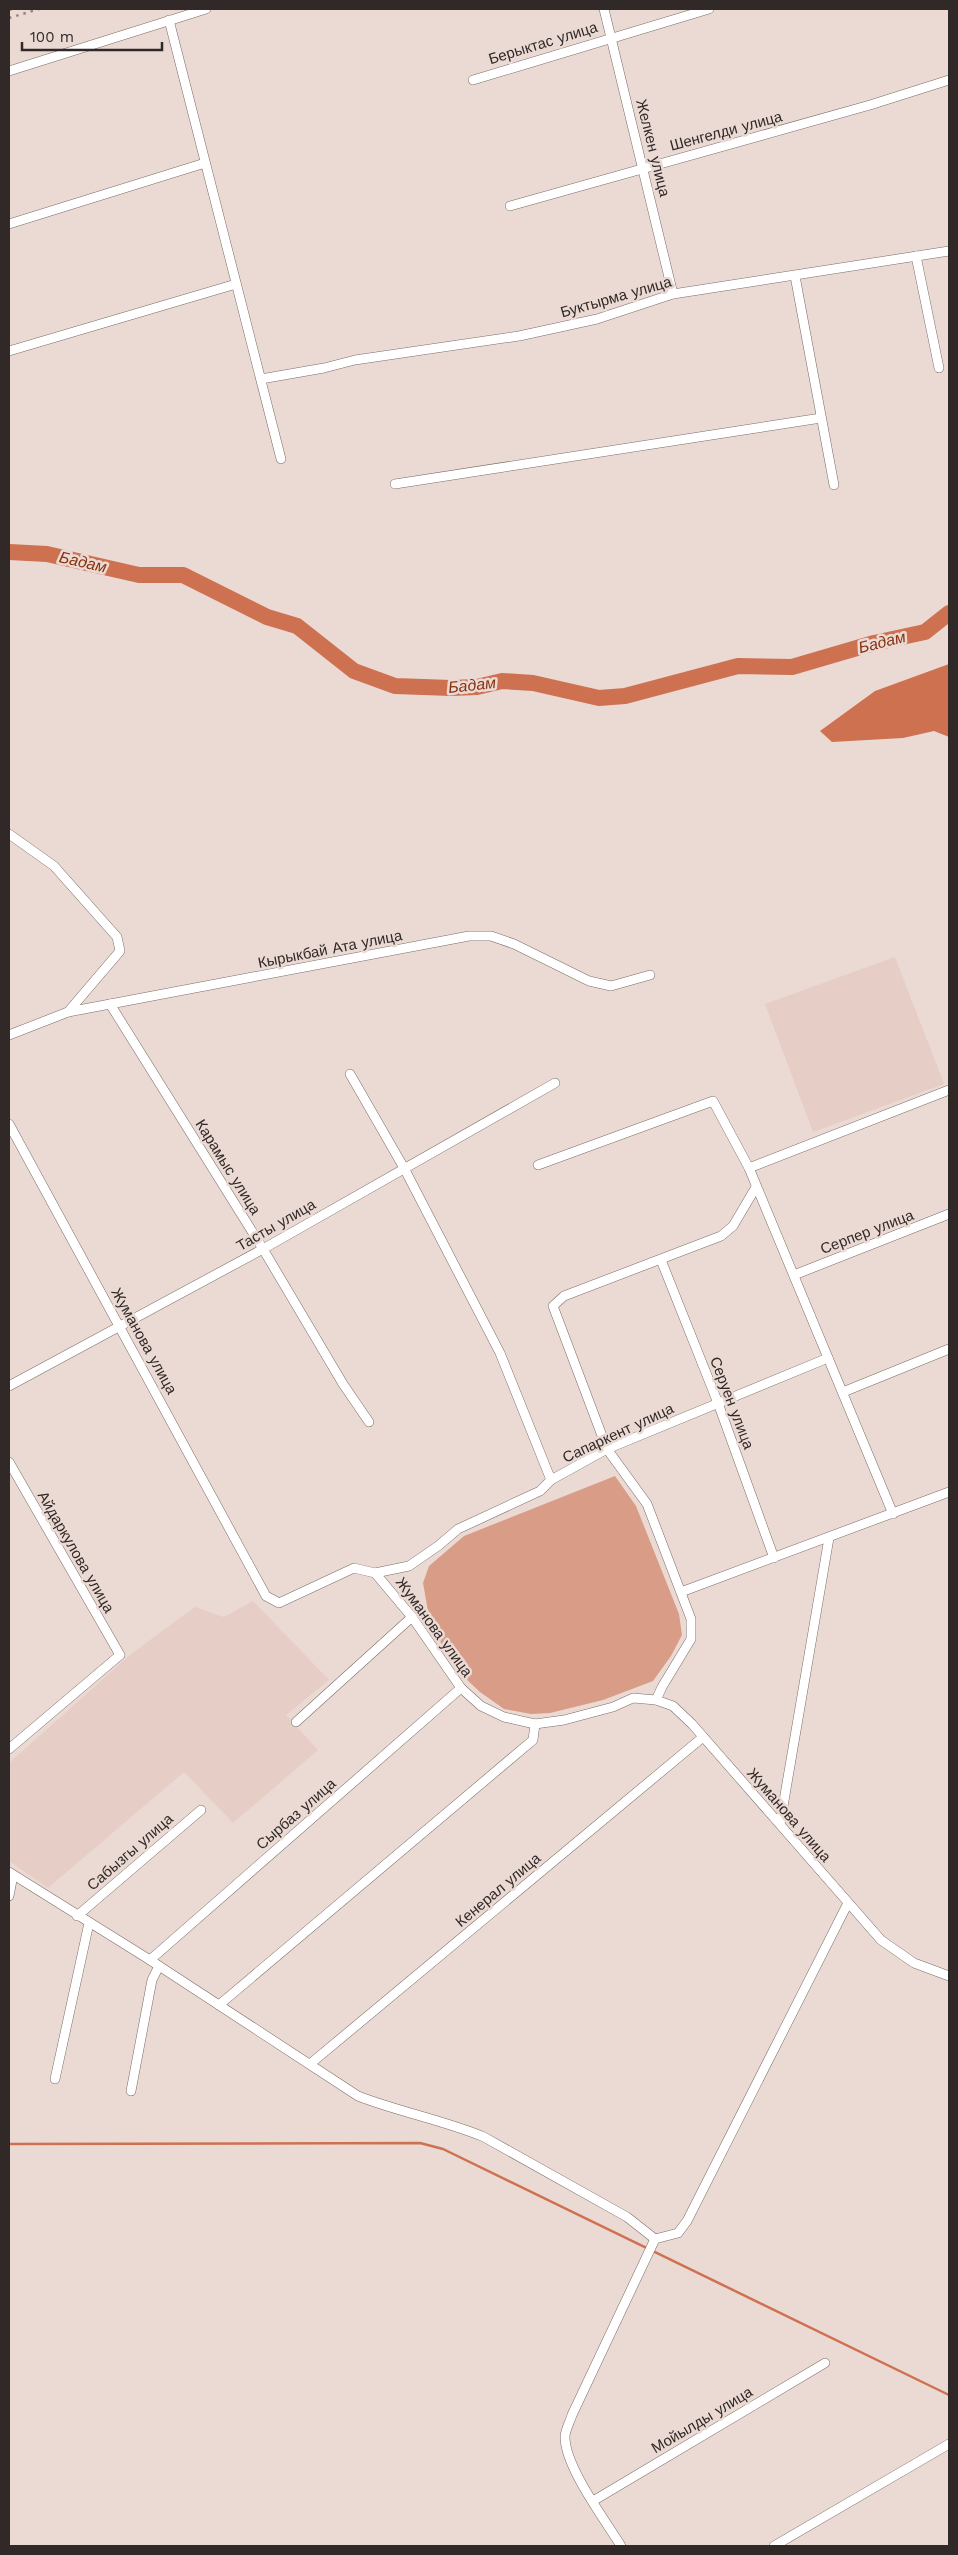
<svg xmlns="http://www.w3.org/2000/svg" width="958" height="2555" viewBox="0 0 958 2555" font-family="'Work Sans',sans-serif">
	<rect width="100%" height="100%" fill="#ebdad4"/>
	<!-- built -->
	<g fill="#e6cdc5">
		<polygon points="895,957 944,1084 813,1132 765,1004"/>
		<polygon points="253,1601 329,1680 286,1715 318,1750 233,1823 184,1772 48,1888 9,1861 9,1763 131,1654 195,1607 224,1617"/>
	</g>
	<!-- green -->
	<polygon fill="#d89c87" points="615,1476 636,1506 679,1614 682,1635 671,1656 653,1681 603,1700 550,1713 531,1714 504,1709 480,1692 463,1676 431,1628 423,1583 429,1566 464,1536"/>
	<!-- water -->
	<polygon fill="#ce7150" points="949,664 949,737 934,731 903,738 832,742 820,731 875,691"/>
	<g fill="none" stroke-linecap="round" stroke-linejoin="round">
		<!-- stream -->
		<polyline stroke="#ce7150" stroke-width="2.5" points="9,2144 420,2143 443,2149 949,2395"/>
		<!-- river -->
		<polyline stroke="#ce7150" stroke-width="16" points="9,552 47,554 139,575 183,575 267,617 297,626 354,671 395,686 451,688 477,687 502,681 533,683 599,698 625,696 738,666 792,667 874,643 925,632 949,613"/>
		<!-- minor casing -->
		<g stroke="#7b6c67" stroke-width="10">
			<g id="minor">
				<polyline points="604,9 673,294"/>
				<polyline points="169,20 281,459"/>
				<polyline points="9,71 206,9"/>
				<polyline points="473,80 709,9"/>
				<polyline points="510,206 870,105 949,80"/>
				<polyline points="9,224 205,163"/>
				<polyline points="916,256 939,368"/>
				<polyline points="795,276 834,485"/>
				<polyline points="9,351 236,284"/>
				<polyline points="261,379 324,368 355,360 519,336 597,319 673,294 949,251"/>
				<polyline points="395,484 821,418"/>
				<polyline points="9,834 54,866 117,937 120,951 68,1012"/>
				<polyline points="110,1004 263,1249 343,1384 369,1422"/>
				<polyline points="9,1035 68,1012 469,936 491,936 514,944 589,981 611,986 650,975"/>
				<polyline points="350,1074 404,1168 500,1353 551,1480"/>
				<polyline points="9,1124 266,1596 279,1603 354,1568 375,1573 412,1617 461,1688 481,1706 504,1717 535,1724 564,1720 613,1707 633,1698 656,1700 673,1706 692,1724 881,1940 914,1963 949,1976"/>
				<polyline points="538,1165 713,1101 749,1168 893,1514"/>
				<polyline points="749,1168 949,1090"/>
				<polyline points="661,1260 718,1403 774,1558"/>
				<polyline points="794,1275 949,1214"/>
				<polyline points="9,1386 263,1249 555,1083"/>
				<polyline points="843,1392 949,1349"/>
				<polyline points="9,1462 120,1655 9,1749"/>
				<polyline points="375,1573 409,1566 438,1546 458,1529 540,1491 551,1480 607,1449 828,1358"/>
				<polyline points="681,1592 949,1492"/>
				<polyline points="656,1700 662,1687 691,1639 691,1619 647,1504 607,1449 553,1306 564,1296 721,1236 733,1226 756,1187"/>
				<polyline points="296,1722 412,1617"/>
				<polyline points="780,1824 829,1538"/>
				<path d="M 9,1872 L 150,1960 L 358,2096 C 399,2112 443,2120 484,2137 L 627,2217 L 655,2239"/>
				<polyline points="9,1896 13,1875"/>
				<polyline points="77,1916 201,1810"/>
				<polyline points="150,1960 461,1688"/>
				<polyline points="219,2005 533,1740 535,1724"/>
				<polyline points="310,2064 703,1737"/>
				<polyline points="55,2079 89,1923"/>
				<polyline points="131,2091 152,1980 159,1966"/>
				<polyline points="593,2501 825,2363"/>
				<path d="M 621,2546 C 605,2520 565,2467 565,2437 C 565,2430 570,2422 572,2415 L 655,2239 L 678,2233 L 687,2221 L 848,1903"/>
				<polyline points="774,2546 949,2444"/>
			</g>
		</g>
		<!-- minor -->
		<use href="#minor" stroke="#fff" stroke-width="9"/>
		<!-- rail -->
		<g stroke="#938682" stroke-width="2.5" stroke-dasharray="2.5 5" stroke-linecap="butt">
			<polyline points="9,10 12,9"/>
			<polyline points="9,18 39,9"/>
		</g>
	</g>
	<g text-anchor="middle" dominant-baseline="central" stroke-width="5" stroke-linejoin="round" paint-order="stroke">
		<!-- street labels -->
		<g font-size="15" fill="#302927" stroke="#ebdad4">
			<text transform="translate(543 43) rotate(-17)">Берыктас улица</text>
			<text transform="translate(726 131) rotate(-15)">Шенгелди улица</text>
			<text transform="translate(653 148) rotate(76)">Желкен улица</text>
			<text transform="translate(616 297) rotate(-16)">Буктырма улица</text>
			<text transform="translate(330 949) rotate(-11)">Кырыкбай Ата улица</text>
			<text transform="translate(228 1167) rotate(58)">Карамыс улица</text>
			<text transform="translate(276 1225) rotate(-30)">Тасты улица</text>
			<text transform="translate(867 1232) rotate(-21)">Серпер улица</text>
			<text transform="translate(144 1341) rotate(61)">Жуманова улица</text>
			<text transform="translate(732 1403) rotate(69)">Серуен улица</text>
			<text transform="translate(618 1433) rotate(-25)">Сапаркент улица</text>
			<text transform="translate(76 1552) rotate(60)">Айдаркулова улица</text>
			<text transform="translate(434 1627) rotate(54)">Жуманова улица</text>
			<text transform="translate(296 1814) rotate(-41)">Сырбаз улица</text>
			<text transform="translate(789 1815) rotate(49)">Жуманова улица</text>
			<text transform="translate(130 1852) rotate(-41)">Сабызгы улица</text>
			<text transform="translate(498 1890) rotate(-40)">Кенерал улица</text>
			<text transform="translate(702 2420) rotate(-31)">Мойылды улица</text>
		</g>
		<!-- water labels -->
		<g font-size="16" font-style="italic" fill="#883310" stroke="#ebdad4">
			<text transform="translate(83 562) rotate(13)">Бадам</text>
			<text transform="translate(882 642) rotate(-14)">Бадам</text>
			<text transform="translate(472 685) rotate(-6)">Бадам</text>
		</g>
	</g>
	<!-- border -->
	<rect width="958" height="2555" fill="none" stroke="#302927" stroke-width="20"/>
	<!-- scale -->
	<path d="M22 42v8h140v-8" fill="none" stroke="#302927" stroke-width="2.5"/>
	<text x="30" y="42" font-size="15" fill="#302927" stroke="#ebdad4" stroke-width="4" paint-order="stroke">100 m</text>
</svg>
